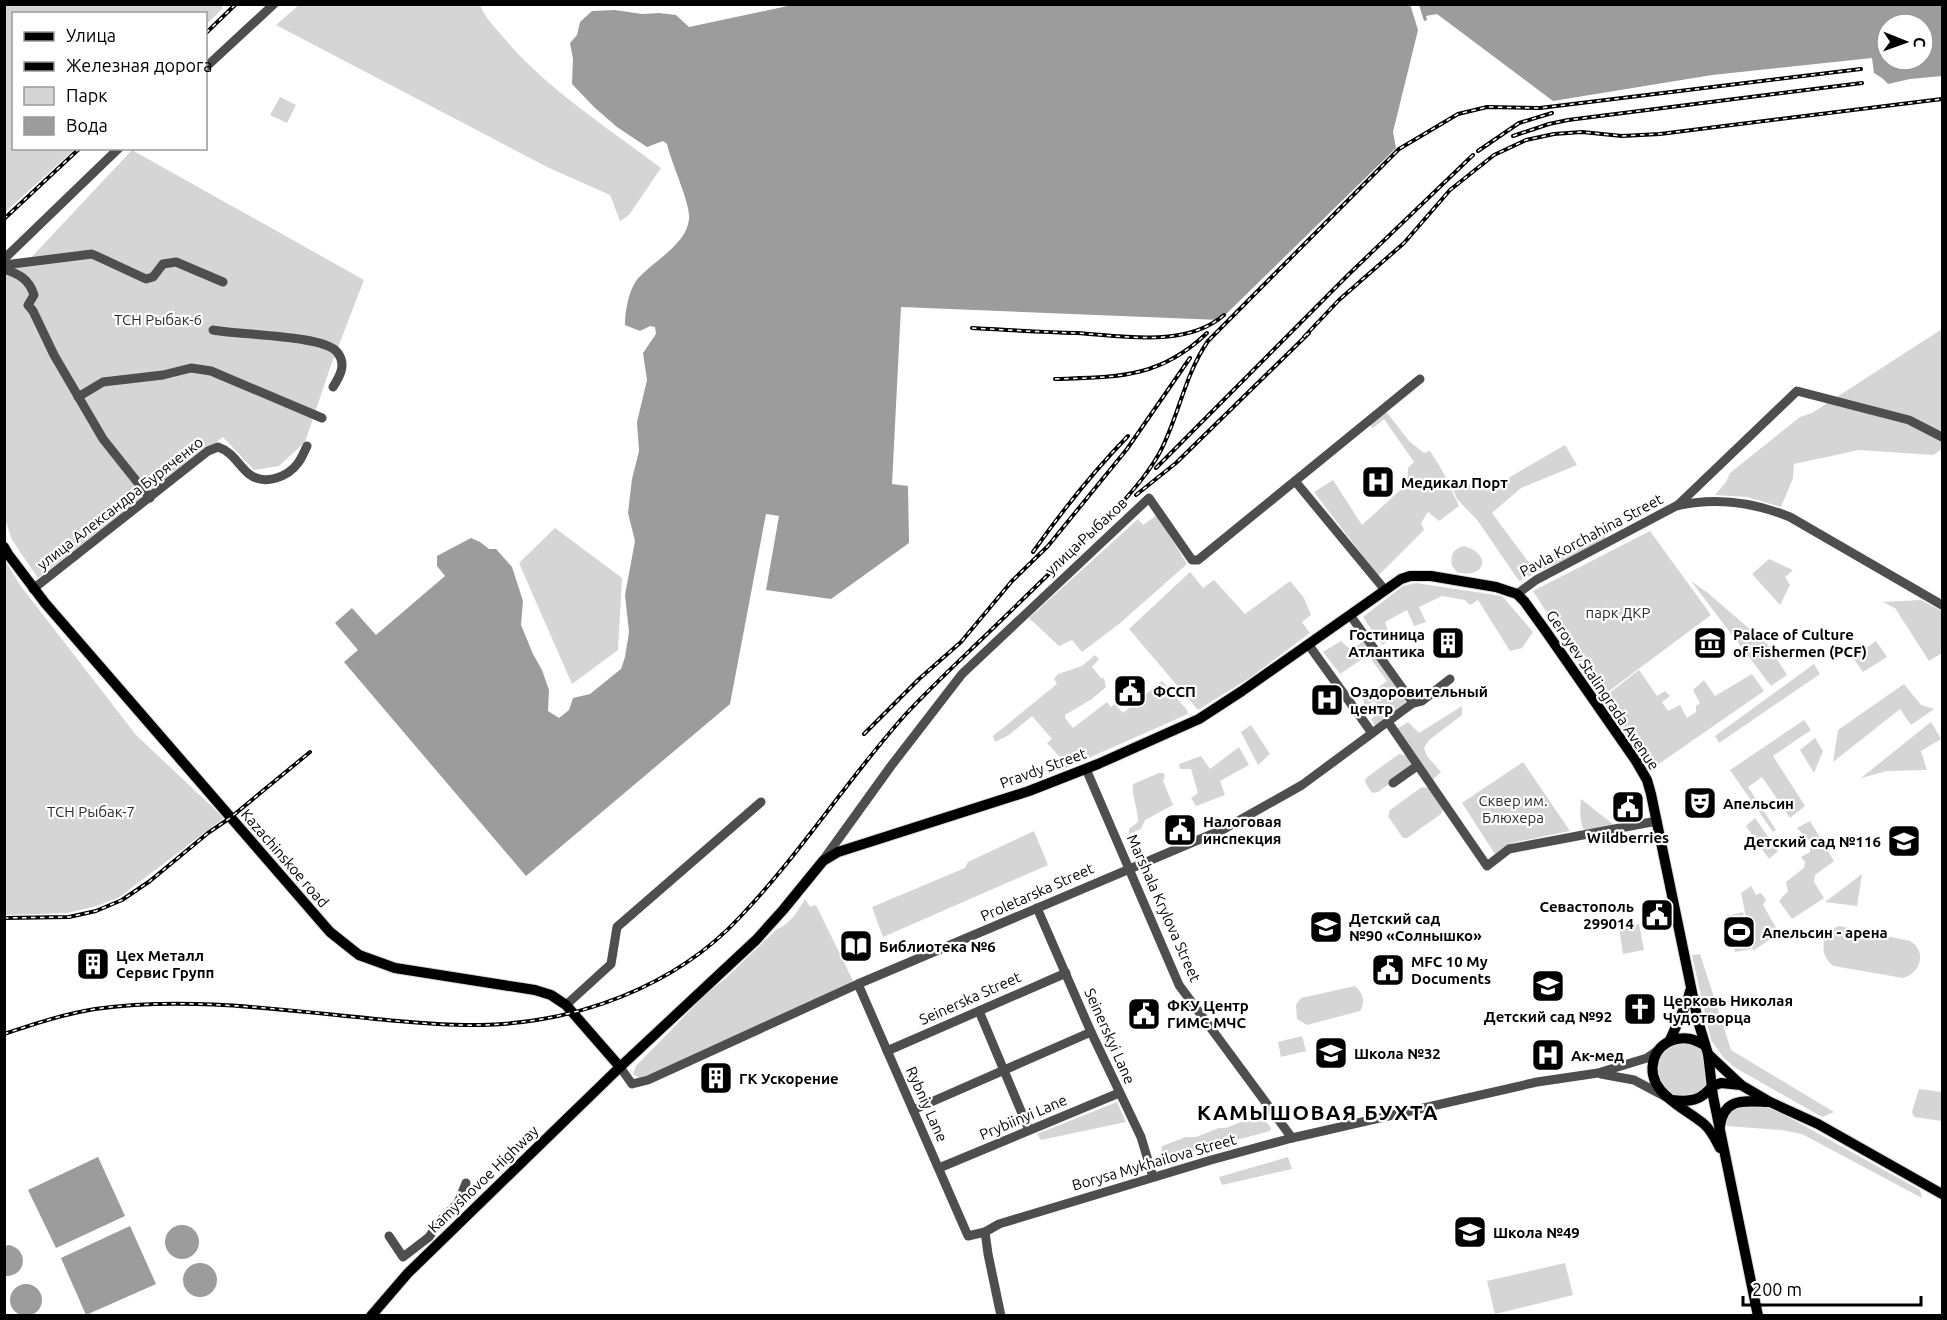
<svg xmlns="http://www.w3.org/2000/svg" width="1947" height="1320" viewBox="0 0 1947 1320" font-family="Ubuntu,sans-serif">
	<rect width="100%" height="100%" fill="#fff"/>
	<!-- green -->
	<g fill="#d5d5d5">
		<polygon points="5,4 220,4 223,8 206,25 206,14 14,14 14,148 75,149 5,212"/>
		<path d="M 299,5 L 480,5 C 485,18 495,27 504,38 C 548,90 607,127 661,168 L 629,215 L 620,221 L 610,195 L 547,167 L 276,25 Z"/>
		<polygon points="280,97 296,105 287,123 270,115"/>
		<polygon points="132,150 364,280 330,368 305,442 279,466 254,470 223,437 38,578 12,540 5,519 5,271 26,263"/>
		<polygon points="1942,329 1942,449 1933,455 1859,450 1794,464 1793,478 1781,507 1747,497 1715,495 1726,482 1730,473 1800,417 1812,413"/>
		<polygon points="1385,410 1409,441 1424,453 1430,451 1442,470 1459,506 1439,521 1428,512 1421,523 1424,530 1378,576 1314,492 1333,480 1362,525 1407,484 1408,468 1414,462 1384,419 1373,428 1368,424"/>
		<polygon points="1565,445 1577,465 1521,488 1492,513 1530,564 1603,531 1606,540 1519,581 1478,521 1457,499 1453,489 1478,482 1486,491"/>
		<polygon points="1157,515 1187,564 1119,624 1082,652 1072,640 1059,646 1029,618 1138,519 1143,525"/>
		<polygon points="555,528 622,578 618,650 572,684 519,563"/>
		<polygon points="1650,531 1711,615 1601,697 1533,591"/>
		<path d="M 1464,546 C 1493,554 1485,580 1457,572 L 1452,566 C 1450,555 1453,549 1464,546 Z"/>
		<polygon points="1769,559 1793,570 1785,577 1790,585 1780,605 1752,574"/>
		<polygon points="5,560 20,585 136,735 224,818 118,898 93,907 67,913 5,915"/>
		<polygon points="1190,572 1203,588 1214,580 1245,614 1290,581 1304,598 1311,615 1302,622 1310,633 1251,677 1198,710 1129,629"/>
		<polygon points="1691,581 1708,593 1768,645 1787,675 1771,686"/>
		<polygon points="1416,583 1502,596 1533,632 1522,648 1510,651 1478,600 1470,605 1465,600 1442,596 1419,607 1426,622 1414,626 1407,610 1385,622 1391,639 1382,645 1363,617 1403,586"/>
		<polygon points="1921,600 1942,611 1942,653 1929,661 1895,608 1883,602"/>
		<polygon points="1364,640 1406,702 1376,727 1371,719 1382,709 1374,701 1365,706 1363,699 1387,681 1368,655 1340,674 1323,652 1341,641 1352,651"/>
		<polygon points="1876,641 1887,657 1863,672 1853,658"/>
		<polygon points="1095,655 1099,659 1092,667 1101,678 1104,678 1106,687 1092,699 1065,715 1065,718 1073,728 1107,702 1111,707 1115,704 1123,713 1162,681 1187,710 1188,714 1059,771 1060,757 1047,743 1052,739 1032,716 1009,735 995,742 993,736 1057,684 1054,679 1058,674 1082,666"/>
		<polygon points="1814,664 1820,674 1719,743 1715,736"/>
		<polygon points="1639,670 1657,696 1665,691 1670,696 1662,702 1668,711 1680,705 1687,718 1696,712 1696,706 1700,703 1693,690 1704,680 1715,696 1752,674 1764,691 1650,770 1603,698"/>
		<polygon points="1904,684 1921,705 1934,709 1911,725 1900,709 1833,762 1838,730"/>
		<polygon points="1462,706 1462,715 1429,740 1424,748 1427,756 1441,772 1431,781 1395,730 1408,722 1419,733"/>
		<polygon points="1804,720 1811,730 1773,756 1805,806 1790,818 1762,777 1748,787 1776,830 1773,832 1730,770"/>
		<polygon points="1931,722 1941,739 1921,751 1927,770 1887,771 1861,778"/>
		<polygon points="1251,725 1270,754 1258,765 1241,732"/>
		<polygon points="1815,738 1823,751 1814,773 1800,750"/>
		<polygon points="1239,747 1249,765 1220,781 1225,795 1196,806 1191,798 1198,793 1191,769 1180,769 1179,764 1201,756 1210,769"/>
		<polygon points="1399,754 1407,756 1412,763 1410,769 1378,792 1372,793 1365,782 1366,778"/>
		<polygon points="1523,762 1570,831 1512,843 1495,854 1462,803"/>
		<path d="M 1159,773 L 1163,773 L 1165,776 L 1163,781 L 1173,805 L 1145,820 L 1141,829 L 1129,834 L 1129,829 L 1138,822 C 1138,808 1131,794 1133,784 Z"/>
		<polygon points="1422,787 1428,788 1443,809 1441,814 1407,838 1403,838 1388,816 1390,810"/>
		<path d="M 1581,799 L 1614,825 L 1586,833 C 1579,825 1580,809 1581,799 Z"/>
		<polygon points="1755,818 1778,851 1769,859 1746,826"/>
		<polygon points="1810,821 1834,861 1815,875 1814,882 1824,898 1792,919 1779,901 1788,891 1786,882 1804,868 1805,862 1801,857 1810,852 1810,841 1797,828"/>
		<polygon points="1034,831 1048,865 883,937 872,907 965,868 968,862"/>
		<polygon points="1862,874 1857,906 1825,902"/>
		<polygon points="1751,886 1756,895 1761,893 1766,900 1763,905 1779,933 1753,951 1741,893"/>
		<path d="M 805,899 L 810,907 L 816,905 L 854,983 L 650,1075 L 639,1078 L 633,1074 L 636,1066 L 709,991 L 725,979 L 777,929 C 790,924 798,911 805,899 Z"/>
		<polygon points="1743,912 1751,949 1735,952 1727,916"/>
		<polygon points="1639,924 1644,950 1623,954 1619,928"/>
		<path d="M 1839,926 L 1910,941 C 1927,951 1921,973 1903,978 L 1834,966 C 1821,958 1821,943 1829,930 Z"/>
		<polygon points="1700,954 1731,1050 1834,1112 1822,1117 1734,1067 1723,1057 1711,1040 1692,955"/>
		<path d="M 1355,986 C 1363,994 1366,1000 1360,1011 L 1307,1025 L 1297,1019 L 1296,1005 L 1301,998 Z"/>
		<polygon points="1302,1036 1306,1051 1281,1057 1278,1042"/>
		<path d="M 1681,1043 L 1689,1044 L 1704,1051 C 1708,1075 1714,1080 1694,1098 C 1688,1097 1680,1098 1675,1096 C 1668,1094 1665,1088 1662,1083 C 1651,1065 1662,1049 1681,1043 Z"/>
		<polygon points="1919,1089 1942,1092 1942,1121 1914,1117 1912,1112"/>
		<polygon points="1117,1102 1126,1122 1041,1140 1037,1134"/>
		<polygon points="1743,1105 1769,1108 1783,1114 1920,1190 1922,1198 1802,1134 1781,1130 1727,1126 1726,1117 1731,1109"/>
		<polygon points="1255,1116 1263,1118 1271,1128 1270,1131 1161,1160 1162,1146 1186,1137 1196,1137 1219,1128 1226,1128"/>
		<polygon points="1288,1157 1292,1169 1222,1185 1219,1177"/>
		<polygon points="1565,1263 1573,1295 1495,1314 1487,1281"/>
	</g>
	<!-- water -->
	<g fill="#9c9c9c" fill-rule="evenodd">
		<path d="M 797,4 L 1410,4 L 1418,30 L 1393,132 L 1396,148 L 1220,320 L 901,307 L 892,484 L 908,486 L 909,543 L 831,599 L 766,590 L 779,516 L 766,514 L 730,704 L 526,876 L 344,662 L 358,650 L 335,623 L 352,608 L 376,635 L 445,576 L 437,566 L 437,556 L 471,538 L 480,542 L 489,549 L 496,549 L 512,567 L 523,601 L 521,625 L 533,654 L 542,670 L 549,690 L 548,711 L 559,718 L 569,710 L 573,698 L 590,694 L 621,669 L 625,657 L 629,632 L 625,595 L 635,541 L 628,513 L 632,479 L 639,451 L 637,422 L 647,380 L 643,353 L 656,334 L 655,327 L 650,326 L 640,331 L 625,325 C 625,312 628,293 636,281 C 651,262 687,245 689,219 C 691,205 671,162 667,144 L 663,141 L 647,147 L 617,127 L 594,107 L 572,84 L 573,59 L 570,43 L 577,35 L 580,22 L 592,11 L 615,10 L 642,14 L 659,13 L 676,15 L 689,27 Z"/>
		<path d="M 1419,5 L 1942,5 L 1942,76 L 1910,79 L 1888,84 L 1882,78 L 1874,73 L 1872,58 L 1712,75 L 1553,101 L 1437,14 L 1426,16 L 1427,20 L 1424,21 ZM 1887,24 L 1923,24 L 1923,60 L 1887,60 Z"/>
		<polygon points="98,1157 125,1216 56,1248 28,1190"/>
		<circle cx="182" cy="1242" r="17"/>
		<polygon points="130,1226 156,1284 86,1315 61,1258"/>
		<path d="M 9,1245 C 30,1250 26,1277 5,1276 L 5,1246 Z"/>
		<circle cx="200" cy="1280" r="17"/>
		<circle cx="26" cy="1300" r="16"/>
	</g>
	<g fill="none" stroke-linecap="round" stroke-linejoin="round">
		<!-- major casing -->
		<g stroke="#dbdbdb" stroke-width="12">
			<g id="major">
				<polyline points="4,547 8,554 45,603 330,932 359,955 395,968 535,990 551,995 566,1005 620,1067"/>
				<polyline points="1670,1040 1687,1002 1690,991"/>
				<path d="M 1704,1045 C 1694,1039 1685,1036 1673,1040 C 1664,1043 1657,1050 1654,1059 C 1644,1092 1684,1107 1704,1124 C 1712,1131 1715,1139 1720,1148"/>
				<polyline points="1708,1054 1713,1096 1758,1316"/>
				<polyline points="1712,1086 1721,1083 1741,1085"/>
				<path d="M 1672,1100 C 1690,1102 1701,1101 1712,1086"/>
				<path d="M 1720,1126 C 1724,1097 1745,1101 1768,1102"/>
				<polyline points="371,1316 408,1273 620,1067 756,940 783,910 823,861 838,852 1029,791 1098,764 1199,719 1242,691 1401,579 1410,576 1431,576 1496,587 1517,594 1524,601 1545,630 1636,761 1647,780 1651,794 1698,1021 1708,1054 1741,1085 1770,1102 1818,1124 1942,1194"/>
			</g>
		</g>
		<!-- minor -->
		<g stroke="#4e4e4e" stroke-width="9">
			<polyline points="206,67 274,4"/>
			<polyline points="4,259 119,148"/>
			<polyline points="4,265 92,254 146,279 153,277 163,264 176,262 223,282"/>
			<path d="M 4,269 C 19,274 29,279 34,295 L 28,305 L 33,311 L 54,355 L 103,439 L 150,498"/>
			<path d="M 213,330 C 237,335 324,335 337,352 C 347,364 340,376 333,387"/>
			<polyline points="78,397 103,382 163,375 191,368 211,371 322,418"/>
			<polyline points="1295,481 1420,379"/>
			<polyline points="1678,505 1797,391 1909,420 1942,437"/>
			<path d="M 33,589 L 208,451 L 218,447 C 233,452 238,465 249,474 C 264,486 288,477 298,463 C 302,458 304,452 307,446"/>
			<path d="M 1517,594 L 1536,580 L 1676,506 C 1715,497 1753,502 1790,517 L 1942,605"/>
			<polyline points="1350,615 1413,703"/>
			<polyline points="1308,644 1372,733"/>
			<polyline points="1388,722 1487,866 1509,849 1657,821"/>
			<polyline points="1086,769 1179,985 1292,1138"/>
			<polyline points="1393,783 1417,766"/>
			<polyline points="824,859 891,766 962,674 1149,498 1192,560 1198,560 1295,481 1385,590"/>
			<polyline points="1037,908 1091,1032 1141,1137 1153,1177"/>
			<polyline points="858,984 968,1236 985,1232 999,1224 1211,1160 1292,1138 1537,1082 1598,1073 1647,1058 1657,1051"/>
			<polyline points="566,1005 611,964 617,927 761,802"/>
			<polyline points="979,1011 1029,1130"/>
			<polyline points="887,1051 1066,973"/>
			<polyline points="620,1067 632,1084 648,1080 858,984 1224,829 1302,785 1413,703 1422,701 1450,679"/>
			<polyline points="1601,1074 1634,1080 1666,1097"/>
			<polyline points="913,1110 1091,1032"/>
			<polyline points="939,1168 1119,1093"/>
			<polyline points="985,1232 988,1254 1001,1316"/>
			<polyline points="389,1236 403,1257 429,1237 440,1221 458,1203 466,1183"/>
		</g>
		<!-- major -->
		<use href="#major" stroke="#000" stroke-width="10"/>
		<!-- rail casing -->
		<g stroke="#000" stroke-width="4">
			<g id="rail">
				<polyline points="206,33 236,4"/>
				<polyline points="1513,136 1549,124 1568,120 1862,83"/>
				<polyline points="1478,151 1519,123 1552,113"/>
				<polyline points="4,219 80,148"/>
				<path d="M 972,328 C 1007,330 1042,332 1077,333 C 1124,336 1186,348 1224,315"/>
				<polyline points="1304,337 1339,300 1404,243 1450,190 1494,155 1526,140 1554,134 1582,132 1622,136 1660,134 1942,99"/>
				<path d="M 1055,379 C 1116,377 1159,379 1207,333"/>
				<polyline points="1156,468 1348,275 1473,155"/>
				<polyline points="1136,495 1176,463 1309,333"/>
				<path d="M 1033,552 C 1062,511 1093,472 1128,436"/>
				<polyline points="864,734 919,679 961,642 1012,581 1048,546 1127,449 1190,358"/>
				<polyline points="4,918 69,917 96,911 122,900 150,881 208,833 230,818 310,752"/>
				<path d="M 4,1034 C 34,1024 64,1014 95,1009 C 188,996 282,1010 375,1019 C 410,1022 446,1026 481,1025 C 576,1023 675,987 740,917 C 800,854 847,780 905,715 C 931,687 959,661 986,635 C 1031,591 1076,548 1120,505 C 1135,488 1149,472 1160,452 C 1179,416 1184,376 1208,341 L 1399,149 L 1458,114 L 1487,107 L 1540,108 L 1861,69"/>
			</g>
		</g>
		<!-- rail -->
		<use href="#rail" stroke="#fff" stroke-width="1.5" stroke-dasharray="4.5" stroke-linecap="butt"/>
	</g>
	<!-- icons -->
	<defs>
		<g id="hospital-square" transform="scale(1.725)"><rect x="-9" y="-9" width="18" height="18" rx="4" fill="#000" stroke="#fff"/><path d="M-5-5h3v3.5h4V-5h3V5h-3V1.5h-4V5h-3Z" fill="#fff"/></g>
		<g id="building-square" transform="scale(1.725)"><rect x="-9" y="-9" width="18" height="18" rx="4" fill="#000" stroke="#fff"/><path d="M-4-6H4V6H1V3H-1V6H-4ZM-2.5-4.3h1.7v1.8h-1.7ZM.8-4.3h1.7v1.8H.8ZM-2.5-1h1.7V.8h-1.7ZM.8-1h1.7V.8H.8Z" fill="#fff"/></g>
		<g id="museum-square" transform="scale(1.725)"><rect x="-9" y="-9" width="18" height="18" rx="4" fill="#000" stroke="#fff"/><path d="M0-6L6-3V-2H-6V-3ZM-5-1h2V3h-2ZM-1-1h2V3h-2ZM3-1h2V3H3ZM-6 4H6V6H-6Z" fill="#fff"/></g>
		<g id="civic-square" transform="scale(1.725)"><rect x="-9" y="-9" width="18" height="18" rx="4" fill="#000" stroke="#fff"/><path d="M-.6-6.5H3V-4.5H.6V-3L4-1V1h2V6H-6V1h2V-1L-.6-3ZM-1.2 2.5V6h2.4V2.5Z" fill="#fff"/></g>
		<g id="theatre-square" transform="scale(1.725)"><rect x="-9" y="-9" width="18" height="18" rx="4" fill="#000" stroke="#fff"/><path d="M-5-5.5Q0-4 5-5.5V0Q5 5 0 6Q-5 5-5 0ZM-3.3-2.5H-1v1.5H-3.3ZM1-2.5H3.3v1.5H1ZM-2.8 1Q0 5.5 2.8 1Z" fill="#fff"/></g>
		<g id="school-square" transform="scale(1.725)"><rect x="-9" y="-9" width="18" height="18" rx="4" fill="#000" stroke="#fff"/><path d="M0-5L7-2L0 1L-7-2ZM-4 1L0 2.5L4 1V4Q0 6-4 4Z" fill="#fff"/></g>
		<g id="stadium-square" transform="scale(1.725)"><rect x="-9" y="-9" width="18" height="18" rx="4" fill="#000" stroke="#fff"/><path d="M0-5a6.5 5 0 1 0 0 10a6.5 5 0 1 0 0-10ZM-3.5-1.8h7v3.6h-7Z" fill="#fff"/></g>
		<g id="library-square" transform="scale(1.725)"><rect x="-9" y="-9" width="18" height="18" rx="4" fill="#000" stroke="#fff"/><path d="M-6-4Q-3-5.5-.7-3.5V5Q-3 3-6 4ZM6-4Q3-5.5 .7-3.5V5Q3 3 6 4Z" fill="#fff"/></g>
		<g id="church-square" transform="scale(1.725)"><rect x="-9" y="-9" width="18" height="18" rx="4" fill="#000" stroke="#fff"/><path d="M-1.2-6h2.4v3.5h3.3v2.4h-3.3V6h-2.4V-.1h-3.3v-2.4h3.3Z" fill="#fff"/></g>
	</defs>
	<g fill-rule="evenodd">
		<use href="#hospital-square" x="1378" y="482"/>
		<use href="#building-square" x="1448" y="643"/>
		<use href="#museum-square" x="1710" y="643"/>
		<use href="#civic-square" x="1130" y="691"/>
		<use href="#hospital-square" x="1327" y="700"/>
		<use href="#theatre-square" x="1700" y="803"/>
		<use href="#civic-square" x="1628" y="807"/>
		<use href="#civic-square" x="1180" y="830"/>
		<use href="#school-square" x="1904" y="841"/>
		<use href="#civic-square" x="1657" y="915"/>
		<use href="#school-square" x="1326" y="927"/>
		<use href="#stadium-square" x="1739" y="932"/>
		<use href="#library-square" x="856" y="946"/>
		<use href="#building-square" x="93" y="964"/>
		<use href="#civic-square" x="1388" y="970"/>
		<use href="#school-square" x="1548" y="986"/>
		<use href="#church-square" x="1640" y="1009"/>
		<use href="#civic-square" x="1144" y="1014"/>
		<use href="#school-square" x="1331" y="1053"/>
		<use href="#hospital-square" x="1548" y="1055"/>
		<use href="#building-square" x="716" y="1078"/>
		<use href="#school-square" x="1470" y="1232"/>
	</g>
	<g text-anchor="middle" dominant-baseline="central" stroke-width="4.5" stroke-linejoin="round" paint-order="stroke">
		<!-- park labels -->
		<g font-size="15" fill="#2c2c2c" stroke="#fff">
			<text x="158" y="319">ТСН Рыбак-6</text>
			<text x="1618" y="612">парк ДКР</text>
			<text x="1513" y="800">Сквер им.<tspan x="1513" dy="17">Блюхера</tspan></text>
			<text x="91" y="811">ТСН Рыбак-7</text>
		</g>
		<!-- poi labels -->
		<g font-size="15" font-weight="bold" fill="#000" stroke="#fff" text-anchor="start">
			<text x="1401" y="482">Медикал Порт</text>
			<text x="1425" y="634" text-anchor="end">Гостиница<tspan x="1425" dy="17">Атлантика</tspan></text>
			<text x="1733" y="634">Palace of Culture<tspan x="1733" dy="17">of Fishermen (PCF)</tspan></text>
			<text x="1153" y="691">ФССП</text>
			<text x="1350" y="691">Оздоровительный<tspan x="1350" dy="17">центр</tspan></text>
			<text x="1723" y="803">Апельсин</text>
			<text x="1203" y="821">Налоговая<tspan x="1203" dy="17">инспекция</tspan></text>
			<text x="1628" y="837" text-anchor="middle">Wildberries</text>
			<text x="1881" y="841" text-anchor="end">Детский сад №116</text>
			<text x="1634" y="906" text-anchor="end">Севастополь<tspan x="1634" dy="17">299014</tspan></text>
			<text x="1349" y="918">Детский сад<tspan x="1349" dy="17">№90 «Солнышко»</tspan></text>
			<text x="1762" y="932">Апельсин - арена</text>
			<text x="879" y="946">Библиотека №6</text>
			<text x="116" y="955">Цех Металл<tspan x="116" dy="17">Сервис Групп</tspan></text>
			<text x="1411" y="961">MFC 10 My<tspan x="1411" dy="17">Documents</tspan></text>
			<text x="1663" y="1000">Церковь Николая<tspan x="1663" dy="17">Чудотворца</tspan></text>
			<text x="1167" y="1005">ФКУ Центр<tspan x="1167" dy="17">ГИМС МЧС</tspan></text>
			<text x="1548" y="1016" text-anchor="middle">Детский сад №92</text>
			<text x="1354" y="1053">Школа №32</text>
			<text x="1571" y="1055">Ак-мед</text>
			<text x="739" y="1078">ГК Ускорение</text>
			<text x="1493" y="1232">Школа №49</text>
		</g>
		<!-- street labels -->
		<g font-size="15" fill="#000" stroke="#fff">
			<text transform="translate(120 503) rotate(-38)">улица Александра Буряченко</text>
			<text transform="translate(1591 535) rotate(-28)">Pavla Korchahina Street</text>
			<text transform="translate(1086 536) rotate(-43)">улица Рыбаков</text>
			<text transform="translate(1603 690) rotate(56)">Geroyev Stalingrada Avenue</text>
			<text transform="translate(1043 768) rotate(-20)">Pravdy Street</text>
			<text transform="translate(285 858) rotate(49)">Kazachinskoe road</text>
			<text transform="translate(1037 892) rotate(-24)">Proletarska Street</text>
			<text transform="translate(1164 908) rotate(66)">Marshala Krylova Street</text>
			<text transform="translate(970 998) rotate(-24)">Seinerska Street</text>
			<text transform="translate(1110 1036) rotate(66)">Seinerskyi Lane</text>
			<text transform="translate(927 1104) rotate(66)">Rybniy Lane</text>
			<text transform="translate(1023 1117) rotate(-23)">Prybiinyi Lane</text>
			<text transform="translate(1154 1162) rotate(-16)">Borysa Mykhailova Street</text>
			<text transform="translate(483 1179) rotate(-44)">Kamyshovoe Highway</text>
		</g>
		<!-- district labels -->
		<g font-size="21" font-weight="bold" letter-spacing="1.5" fill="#000" stroke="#fff">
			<text x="1318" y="1112">КАМЫШОВАЯ БУХТА</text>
		</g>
	</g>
	<!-- border -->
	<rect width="1947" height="1320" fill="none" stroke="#000000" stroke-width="12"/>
	<!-- legend -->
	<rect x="12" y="12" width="195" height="138" fill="#ffffff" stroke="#999999" stroke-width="1.5"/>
	<rect x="24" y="32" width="30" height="9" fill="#000000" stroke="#999999" stroke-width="1.5"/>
	<text x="66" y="42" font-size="18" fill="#000000">Улица</text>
	<rect x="24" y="62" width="30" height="9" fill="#000000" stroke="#999999" stroke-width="1.5"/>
	<text x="66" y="72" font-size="18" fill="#000000">Железная дорога</text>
	<rect x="24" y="87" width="30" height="18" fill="#d5d5d5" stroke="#999999" stroke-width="1.5"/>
	<text x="66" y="102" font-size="18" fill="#000000">Парк</text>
	<rect x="24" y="117" width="30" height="18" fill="#9c9c9c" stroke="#999999" stroke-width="1.5"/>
	<text x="66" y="132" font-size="18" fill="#000000">Вода</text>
	<!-- north arrow -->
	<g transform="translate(1905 42) rotate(91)"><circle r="28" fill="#ffffff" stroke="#999999" stroke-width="1.5"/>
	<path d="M0-4.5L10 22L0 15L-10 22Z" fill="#000000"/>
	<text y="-9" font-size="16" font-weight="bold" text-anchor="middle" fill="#000000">С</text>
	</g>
	<!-- scale -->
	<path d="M1743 1296v9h178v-9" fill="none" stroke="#000000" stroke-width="3"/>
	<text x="1752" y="1296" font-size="18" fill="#000000" stroke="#ffffff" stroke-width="4.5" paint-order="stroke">200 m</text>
</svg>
